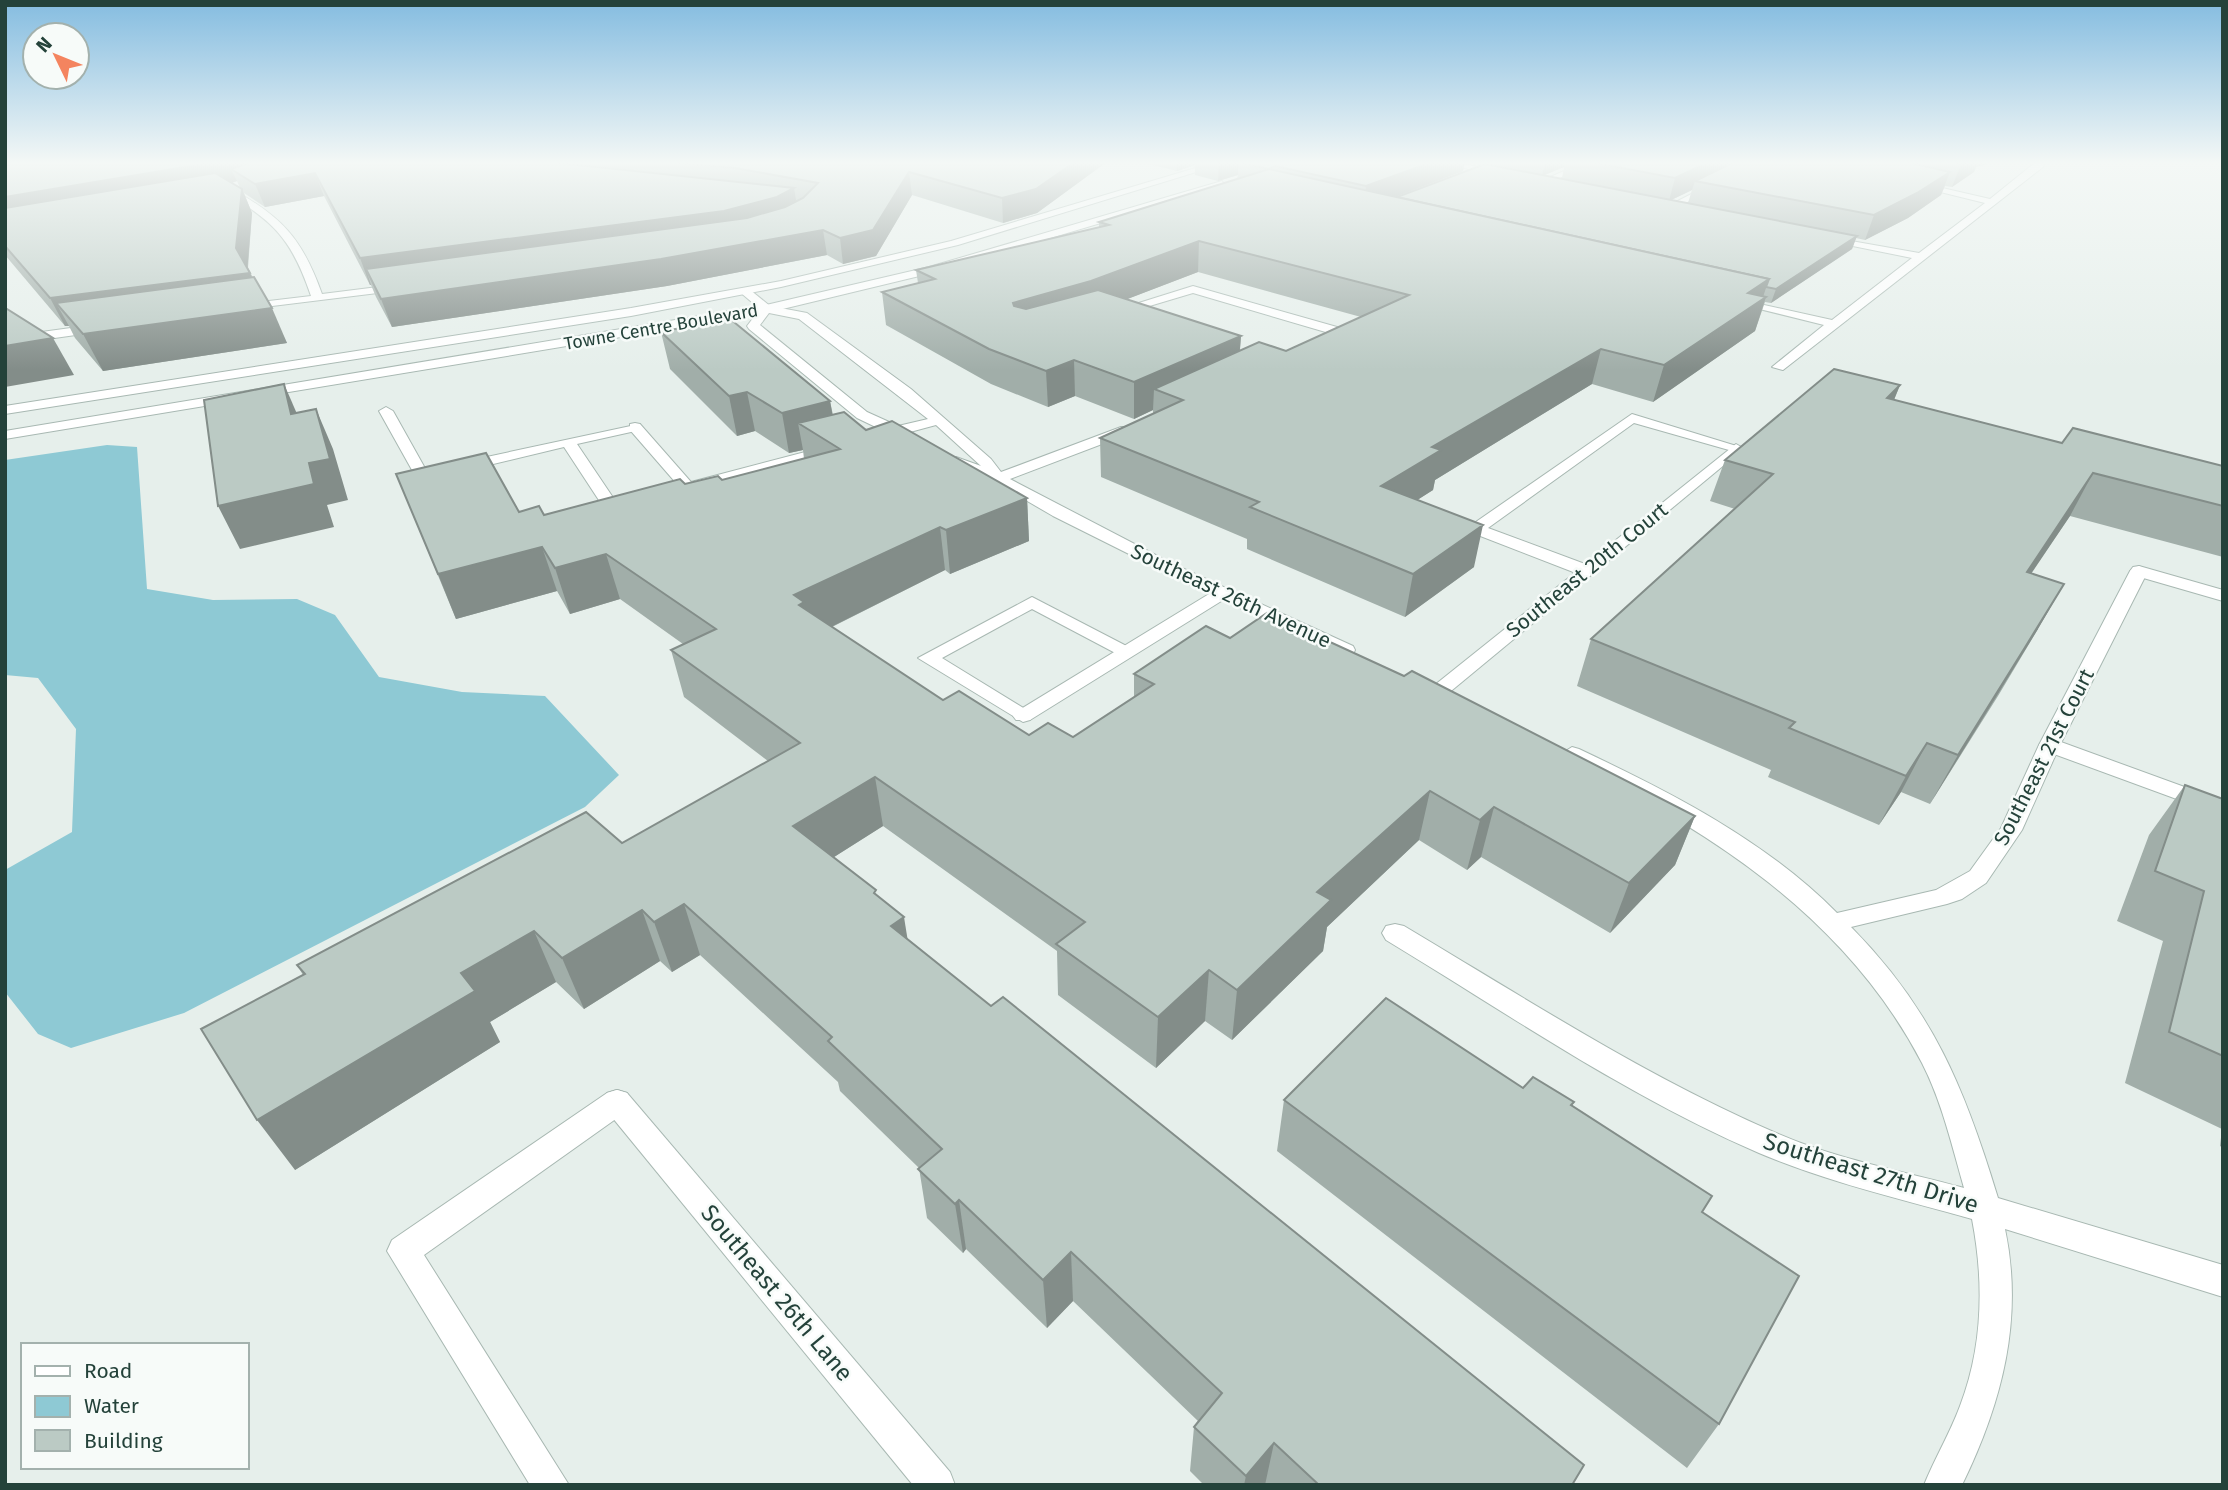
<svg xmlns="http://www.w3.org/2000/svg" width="2228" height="1490" viewBox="0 0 2228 1490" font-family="'Fira Sans',sans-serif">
	<rect width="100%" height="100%" fill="#e6efeb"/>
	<!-- water -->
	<polygon fill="#8ec9d4" points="107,445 137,447 147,589 213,600 297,599 335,615 379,677 462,692 545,696 619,775 585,807 184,1013 71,1048 38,1034 5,992 5,870 72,832 76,729 38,678 5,675 5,460"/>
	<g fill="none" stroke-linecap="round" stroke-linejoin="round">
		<!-- service casing -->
		<g stroke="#a8b8b2" stroke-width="2">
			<g id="service">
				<polygon points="386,407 393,411 426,470 640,424 640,430 577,444 616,502 628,499 636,504 618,511 606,511 564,447 422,481 417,479 379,411"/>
				<polygon points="1632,414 1743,448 1736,452 1634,423 1488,528 1593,567 1596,571 1593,575 1581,575 1470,532 1470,526"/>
				<polygon points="2139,566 2223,590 2223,601 2133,575 2130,571 2133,567"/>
				<polygon points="1032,597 1138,652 1128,658 1121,656 1032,609 942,658 1030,712 1033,716 1030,720 1023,722 918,658"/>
				<polygon points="2050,738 2223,801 2223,816 2043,750 2039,745 2043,740"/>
				<polygon points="617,1090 627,1093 631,1102 627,1111 424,1255 569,1485 530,1485 387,1251 392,1240 607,1093"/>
			</g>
		</g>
		<!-- minor casing -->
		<g stroke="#a8b8b2" stroke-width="2">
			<g id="minor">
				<polygon points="1433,161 1450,161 1505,173 1501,176"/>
				<polygon points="1587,161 1598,161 1546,184 1539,182"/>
				<polygon points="1756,161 1767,161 1674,209 1666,207"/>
				<polygon points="2037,161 2045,161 2043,167 1783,370 1772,367 1824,325 1731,302 1737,299 1832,320 1912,258 1823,240 1823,236 1919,253 1985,203 1912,185 1912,181 1990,199"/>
				<path d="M 224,188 L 230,188 C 282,217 302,238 322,294 L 402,284 L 408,287 L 402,290 L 239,310 L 237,308 L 243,304 L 311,296 C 292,240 274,221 224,192 Z"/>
				<polygon points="1193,286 1344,329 1346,332 1328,343 1320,343 1320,337 1329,333 1193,293 1116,316 1110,312"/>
				<path d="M 741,289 L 749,289 L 770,306 L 807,313 L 911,389 L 991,459 L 1001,472 L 1121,427 L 1131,427 L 1131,433 L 1010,479 L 1171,563 L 1353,646 L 1355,650 L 1353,654 L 1339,654 L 1223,600 L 1030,720 L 1016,720 L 1013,716 L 1016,712 L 1209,594 L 1053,516 L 993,481 L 951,464 L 949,461 L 956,457 L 981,466 L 936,425 L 910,432 L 916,437 L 909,441 L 885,436 L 884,431 L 857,418 L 749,329 L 747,326 L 760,309 L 741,293 ZM 769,313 L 799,319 L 928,419 L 898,426 L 867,412 L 760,325 Z"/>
				<polygon points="100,324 106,328 104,331 5,345 5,337"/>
				<polygon points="635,423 640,424 691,482 832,445 839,449 688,493 683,491 630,430 630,424"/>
				<polygon points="1736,444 1743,448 1741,451 1445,696 1431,696 1428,692 1431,688"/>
				<path d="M 2139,566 L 2148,571 L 2060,745 L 2022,830 L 1986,883 L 1962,899 L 1947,904 L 1851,927 C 1933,1010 1965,1089 1998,1198 L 2223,1265 L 2223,1297 L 2005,1229 C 2024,1319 2002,1403 1962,1485 L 1924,1485 C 1935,1458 1950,1433 1960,1406 C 1983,1346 1984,1281 1972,1219 C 1901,1199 1827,1182 1759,1153 C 1628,1097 1507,1013 1386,940 L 1382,933 L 1386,926 L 1395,924 L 1404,926 C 1525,998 1646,1077 1776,1133 C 1835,1159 1902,1171 1964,1188 C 1952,1146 1942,1102 1922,1063 C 1846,917 1708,829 1565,759 L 1561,754 L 1572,747 L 1579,749 C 1670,792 1765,840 1837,913 L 1936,890 L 1970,871 L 2001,828 L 2039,745 L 2130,571 Z"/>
				<polygon points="617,1090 627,1093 950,1472 955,1485 913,1485 607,1111 603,1102 607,1093"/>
			</g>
		</g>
		<!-- tertiary casing -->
		<g stroke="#a8b8b2" stroke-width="2">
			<g id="tertiary">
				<polygon points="1219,161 1232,161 958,245 781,287 631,316 5,414 5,406 631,308 781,281 951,241"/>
				<polygon points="1222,181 1225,186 936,272 766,313 5,439 5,431 766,305 929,267"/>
			</g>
		</g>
		<!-- service -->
		<use href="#service" fill="#fff" fill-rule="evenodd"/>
		<!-- minor -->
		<use href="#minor" fill="#fff" fill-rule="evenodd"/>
		<!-- tertiary -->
		<use href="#tertiary" fill="#fff" fill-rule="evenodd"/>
	</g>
	<!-- wall -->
	<g fill="#a1aea9" fill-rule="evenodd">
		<path d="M 5,161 L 1108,161 L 1037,213 L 1003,223 L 912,195 L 876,256 L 843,264 L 827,255 L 667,286 L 392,327 L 376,297 L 371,285 L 370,285 L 324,196 L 265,207 L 244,193 L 252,213 L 248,268 L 287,343 L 103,371 L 75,338 L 69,326 L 65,326 L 5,255 ZM 237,181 L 240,188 L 232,183 Z"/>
		<path d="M 1136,161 L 1999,161 L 1976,167 L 1974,172 L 1952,187 L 1945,186 L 1941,195 L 1908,218 L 1865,240 L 1856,238 L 1852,249 L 1771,303 L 1765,302 L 1755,331 L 1653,402 L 1592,384 L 1435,480 L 1433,490 L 1417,500 L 1474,567 L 1405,617 L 1247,549 L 1247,539 L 1101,477 L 1100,438 L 1153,414 L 1153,410 L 1134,419 L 1075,396 L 1048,407 L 991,384 L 886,325 L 882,292 L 918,283 L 916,270 L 1099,227 L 1099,222 L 1237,179 L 1238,175 L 1218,181 L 1195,175 L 1195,165 L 1177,171 ZM 1465,161 L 1483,165 L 1396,197 L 1463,171 ZM 1564,167 L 1562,179 L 1544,175 ZM 1692,190 L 1688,203 L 1671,200 L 1684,194 ZM 1198,272 L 1361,317 L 1286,351 L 1240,350 L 1241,336 L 1127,299 Z"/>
		<polygon points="661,332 830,401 833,415 1027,498 1029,541 950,574 945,570 832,627 943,700 1029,735 1073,737 1134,697 1134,674 1230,638 1695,816 1675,865 1610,933 1481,857 1467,870 1419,840 1327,927 1323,951 1232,1040 1205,1021 1156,1068 1058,995 1057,951 883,826 834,857 877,895 908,939 1572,1485 1204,1485 1190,1471 1194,1427 1198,1421 1073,1301 1047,1328 966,1249 963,1253 927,1218 919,1168 840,1091 838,1082 700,955 672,972 660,961 584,1009 556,982 490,1022 500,1042 295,1170 303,975 297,965 622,843 768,761 684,697 671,650 683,644 620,599 570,614 557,591 456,619 396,474 519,512 544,515 685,484 722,480 804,459 803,450 789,453 755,431 737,436 670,369"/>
		<polygon points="1900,385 1894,400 2062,443 2223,466 2223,557 2070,516 2031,573 2038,629 1998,696 1930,804 1901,792 1879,825 1768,777 1771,770 1577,686 1591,639 1735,509 1710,501 1725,460"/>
		<polygon points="2185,785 2223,799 2223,1148 2220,1146 2222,1129 2125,1083 2163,941 2117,921 2149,835"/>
		<polygon points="1523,1088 1574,1102 1572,1106 1702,1212 1719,1424 1687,1468 1277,1151 1284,1100"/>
	</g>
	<!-- shaded-wall -->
	<g fill="#838d89">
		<polygon points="221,161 302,161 231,169 237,181 224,185 5,224 5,197"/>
		<polygon points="1076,161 1108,161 1037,213 1003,223 1002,198"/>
		<polygon points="1177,161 1196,161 1195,165 1177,171"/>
		<polygon points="1219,161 1287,161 1238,162 1238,175 1218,181"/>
		<polygon points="1435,161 1465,161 1463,171 1363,209 1366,186"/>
		<polygon points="1545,161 1566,161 1564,167 1542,176"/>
		<polygon points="1711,161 1750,161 1695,181 1692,190 1669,201 1675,178"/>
		<polygon points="1966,161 1999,161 1976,167 1974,172 1952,187 1961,164"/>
		<polygon points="909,172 912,195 876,256 843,264 840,238"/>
		<polygon points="1950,172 1941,195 1908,218 1865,240 1874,215"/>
		<polygon points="315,173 324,196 265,207 255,184"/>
		<polygon points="794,188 798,212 366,269 371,285 370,285 360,258"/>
		<polygon points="242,189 252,213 247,273 250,273 262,300 56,303 69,326 65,326 50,298 236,248"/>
		<polygon points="823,230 827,255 667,286 392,327 381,299"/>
		<polygon points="1857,236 1852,249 1771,303 1776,289"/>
		<polygon points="1199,241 1198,272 1091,313 1015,337 1013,303"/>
		<polygon points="1769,279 1762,300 1766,297 1755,331 1653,402 1664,365 1748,293"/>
		<polygon points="272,308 287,343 103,371 83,334"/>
		<polygon points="1241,336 1238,371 1154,389 1153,410 1134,419 1134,382"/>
		<polygon points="53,338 74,375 5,387 5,346"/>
		<polygon points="1601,349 1592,384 1435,480 1433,490 1375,527 1381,486 1432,447"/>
		<polygon points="1074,360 1075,396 1048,407 1046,371"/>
		<polygon points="284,384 301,423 291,414"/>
		<polygon points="1900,385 1884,424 1887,398"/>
		<polygon points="747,392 755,431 737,436 729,396"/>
		<polygon points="830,401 837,441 798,423 803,450 789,453 782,413"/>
		<polygon points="316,409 333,449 348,500 327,505 334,527 240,549 218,506 309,463"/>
		<polygon points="2093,473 2070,516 2002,617 2027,572"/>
		<polygon points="1027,498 1029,541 950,574 946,530"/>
		<polygon points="1483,525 1474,567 1405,617 1413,574"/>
		<polygon points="940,527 945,570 811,637 794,595"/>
		<polygon points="542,547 557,591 456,619 438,574"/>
		<polygon points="606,554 620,599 570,614 555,568"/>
		<polygon points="2064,584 2038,629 1930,804 1958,755"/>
		<polygon points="1927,743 1901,792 1879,825 1906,776"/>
		<polygon points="875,777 883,826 804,876 793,826"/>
		<polygon points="1430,791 1419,840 1327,927 1323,951 1232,1040 1237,990 1317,892"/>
		<polygon points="1494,807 1481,857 1467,870 1480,820"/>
		<polygon points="1695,816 1675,865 1610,933 1629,883"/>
		<polygon points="684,904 700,955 672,972 654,922"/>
		<polygon points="642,910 660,961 584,1009 562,958"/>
		<polygon points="904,917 912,967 891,926"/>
		<polygon points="534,931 556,982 490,1022 500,1042 295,1170 257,1120 461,973"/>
		<polygon points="1209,970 1205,1021 1156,1068 1158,1017"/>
		<polygon points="959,1200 966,1249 963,1253 955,1204"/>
		<polygon points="1071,1252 1073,1301 1047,1328 1043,1280"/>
		<polygon points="1274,1443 1265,1485 1244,1485 1246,1476"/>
	</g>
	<!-- building -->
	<g fill="#bbcac4" stroke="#838d89" stroke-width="2">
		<polygon points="5,161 221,161 5,197"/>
		<polygon points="254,161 540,161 794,188 777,197 724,211 360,258 315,173 255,184 231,169"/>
		<polygon points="654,161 1076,161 1036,189 1002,198 909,172 873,230 840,238 823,230 661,259 381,299 366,269 747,218 785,207 803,198 818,183 735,168"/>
		<polygon points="1244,161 1435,161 1366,186 1275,166 1268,169 1238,162"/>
		<polygon points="1585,161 1711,161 1675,178"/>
		<polygon points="1736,161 1903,161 1950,172 1917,193 1874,215 1695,181"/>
		<polygon points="1945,161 1966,161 1961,164"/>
		<polygon points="1485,164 1857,236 1776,289 1766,287 1769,279 1397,197"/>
		<polygon points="1269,169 1769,279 1748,293 1766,297 1664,365 1601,349 1432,447 1441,450 1381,486 1483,525 1413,574 1250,507 1259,502 1100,438 1183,400 1154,389 1259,342 1286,351 1409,295 1199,241 1091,281 1013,303 1014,306 1026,309 1098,290 1241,336 1134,382 1074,360 1046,371 989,349 882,292 935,279 916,270 1109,225 1099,222"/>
		<polygon points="215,173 242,189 236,248 250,273 50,298 5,246 5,208"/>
		<polygon points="254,277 272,308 83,334 56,303"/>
		<polygon points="5,309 7,309 53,338 5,346"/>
		<polygon points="729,318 830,401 782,413 747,392 729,396 661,332"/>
		<polygon points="1834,369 1900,385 1887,398 2062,443 2073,428 2223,466 2223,506 2093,473 2027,572 2064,584 2024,649 1958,755 1927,743 1906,776 1789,728 1795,722 1591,639 1773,474 1725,460"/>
		<polygon points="284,384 291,414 316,409 330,459 309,463 314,484 218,506 204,400"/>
		<polygon points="844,412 866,430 892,421 1027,498 946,530 940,527 794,595 804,602 799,605 943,700 959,691 1029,735 1048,723 1073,737 1154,684 1134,674 1206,626 1230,638 1267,613 1404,676 1412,671 1695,816 1629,883 1494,807 1480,820 1430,791 1317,892 1331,900 1237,990 1209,970 1158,1017 1056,944 1085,922 875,777 793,826 876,890 874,893 904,917 891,926 991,1006 1003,997 1584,1465 1572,1485 1319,1485 1274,1443 1246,1476 1194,1427 1222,1393 1071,1252 1043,1280 959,1200 955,1204 918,1169 942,1149 828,1041 832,1037 684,904 654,922 642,910 562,958 534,931 461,973 475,991 257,1120 201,1029 305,974 297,965 586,812 622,843 800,743 671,650 716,629 606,554 555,568 542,547 438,574 396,474 486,453 519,512 539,506 544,515 680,479 685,484 718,476 722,480 840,449 798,423"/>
		<polygon points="2185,785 2223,799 2223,1056 2169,1032 2204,891 2155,871"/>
		<polygon points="1386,998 1523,1088 1533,1077 1574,1102 1571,1105 1712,1196 1702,1212 1799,1276 1719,1424 1284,1100"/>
	</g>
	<!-- sky -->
	<linearGradient id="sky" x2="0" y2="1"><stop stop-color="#84bce0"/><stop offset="0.44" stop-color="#f4f8f6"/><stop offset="1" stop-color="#f4f8f6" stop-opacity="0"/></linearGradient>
	<rect width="2228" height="370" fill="url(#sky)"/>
	<g text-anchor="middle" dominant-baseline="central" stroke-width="5" stroke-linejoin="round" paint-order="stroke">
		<!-- far-street labels -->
		<g font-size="18" fill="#24423a" stroke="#f7fbf9">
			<text transform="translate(661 327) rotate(-10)">Towne Centre Boulevard</text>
		</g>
		<!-- street labels -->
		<g font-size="21" fill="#24423a" stroke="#f7fbf9">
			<text transform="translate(1587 570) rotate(-39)">Southeast 20th Court</text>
			<text transform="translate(1231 596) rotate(25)">Southeast 26th Avenue</text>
			<text transform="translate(2044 757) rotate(-63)">Southeast 21st Court</text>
		</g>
		<!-- near-street labels -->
		<g font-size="24" fill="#24423a" stroke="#f7fbf9">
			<text transform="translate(1871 1173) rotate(17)">Southeast 27th Drive</text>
			<text transform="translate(777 1293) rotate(50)">Southeast 26th Lane</text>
		</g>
	</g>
	<!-- border -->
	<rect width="2228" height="1490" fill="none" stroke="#24423a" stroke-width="14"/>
	<!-- legend -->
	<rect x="21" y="1343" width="228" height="126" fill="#f7fbf9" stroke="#a3b1ad" stroke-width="2"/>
	<rect x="35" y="1366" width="35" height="10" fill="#ffffff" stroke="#a3b1ad" stroke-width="2"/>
	<text x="84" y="1378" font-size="21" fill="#24423a">Road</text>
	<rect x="35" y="1396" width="35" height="21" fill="#8ec9d4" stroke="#a3b1ad" stroke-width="2"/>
	<text x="84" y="1413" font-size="21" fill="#24423a">Water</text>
	<rect x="35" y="1430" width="35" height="21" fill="#bbcac4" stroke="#a3b1ad" stroke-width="2"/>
	<text x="84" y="1448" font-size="21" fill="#24423a">Building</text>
	<!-- north arrow -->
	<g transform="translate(56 56) rotate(313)"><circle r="33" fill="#f7fbf9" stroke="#a3b1ad" stroke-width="2"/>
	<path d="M0-5L12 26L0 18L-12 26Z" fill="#f4845f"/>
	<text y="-10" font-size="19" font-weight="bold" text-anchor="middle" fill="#24423a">N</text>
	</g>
</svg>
